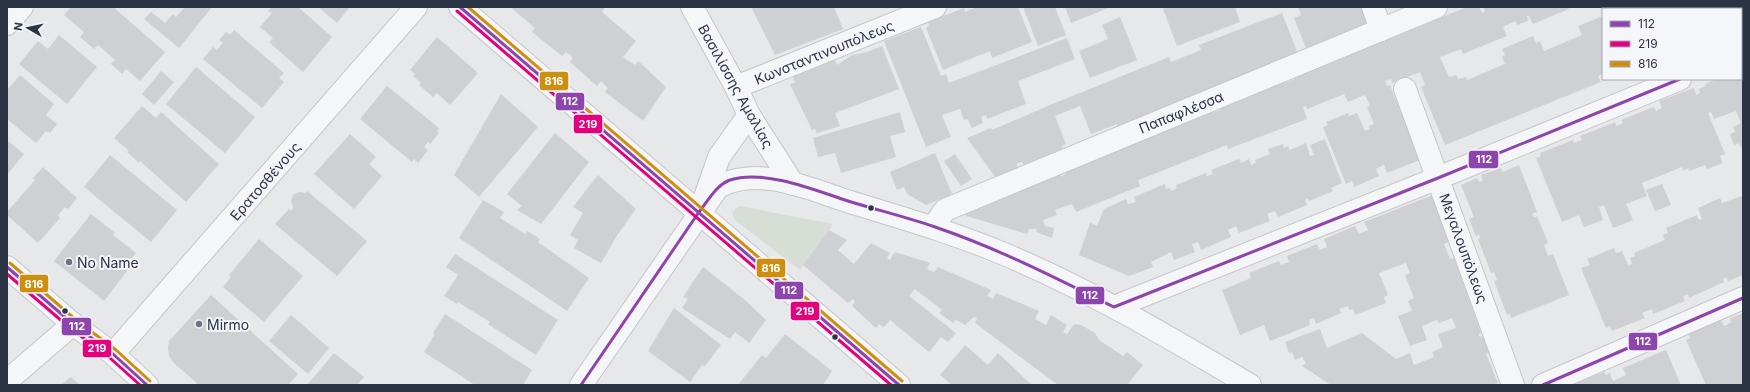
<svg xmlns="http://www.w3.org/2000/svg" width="1750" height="392" viewBox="0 0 1750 392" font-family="Inter,sans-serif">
	<rect width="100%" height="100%" fill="#e6e8ea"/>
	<!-- green -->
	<polygon fill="#d6ded6" points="739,206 833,224 800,270 735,220 732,212"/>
	<!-- building -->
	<g fill="#ced0d3">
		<polygon points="71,7 113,7 165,52 140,81 126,69 122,74 111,64 115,60 98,45 94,49 80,37 84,32 64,15"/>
		<polygon points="185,7 212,7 179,48 144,19 151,12 165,23 173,14 176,17"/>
		<polygon points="272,7 298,7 332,37 303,72 269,42 273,38 260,27 272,13 268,11"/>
		<polygon points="318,7 350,7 337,23"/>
		<polygon points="510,7 605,7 602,12 636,41 623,57 635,65 638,61 666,87 643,121 605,92 608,88 601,81 597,86 570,62 573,58 570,55 566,52 562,56 532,32 535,28"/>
		<polygon points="751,7 834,7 843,29 775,55"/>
		<polygon points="977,7 1018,7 1032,42 992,58 990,51 943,70 926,28 929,26 928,22 964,8 965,12"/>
		<polygon points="1023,7 1055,7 1066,35 1038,46"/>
		<polygon points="1065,7 1111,7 1071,23"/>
		<polygon points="1167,7 1235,7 1240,22 1177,46 1163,9"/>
		<polygon points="1298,7 1364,7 1371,23 1306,48 1294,18 1301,15"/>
		<polygon points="1467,7 1479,7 1482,13 1485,11 1483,7 1568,7 1569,9 1533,24 1529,16 1527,16 1528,21 1517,25 1515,21 1503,27 1507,36 1463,54 1461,49 1440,57 1449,77 1456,75 1458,79 1466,77 1467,80 1505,64 1502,57 1505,55 1502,49 1533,36 1536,43 1540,41 1544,51 1582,35 1578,26 1603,16 1603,77 1602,74 1598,76 1601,82 1445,145 1421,87 1425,85 1420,72 1392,83 1391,79 1385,81 1387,86 1390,85 1420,160 1387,173 1384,165 1376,169 1379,176 1354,187 1352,181 1346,184 1323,127 1328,125 1326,122 1348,113 1349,116 1357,113 1365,131 1370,129 1369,126 1374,124 1367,107 1370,106 1365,95 1348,102 1344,94 1307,109 1306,106 1303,107 1307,119 1228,149 1227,145 1149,176 1138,180 1140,186 1076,212 1072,204 1055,210 1057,215 1043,220 1045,226 1054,228 1052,238 1036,232 1037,229 1029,229 1027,234 966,216 966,210 1059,172 1061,176 1065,175 1064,171 1213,110 1214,112 1221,110 1219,104 1282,79 1284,83 1295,79 1293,75 1373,43 1373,45 1377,44"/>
		<polygon points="1617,7 1682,7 1683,9 1618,9"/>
		<polygon points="1282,13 1298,54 1165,107 1165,109 1118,128 1117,124 1091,134 1080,106 1055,116 1066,144 1062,146 1064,152 1024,167 1022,162 1016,164 1019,169 996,178 967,138 991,128 992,130 1050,105 1169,57 1171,62 1201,50 1199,45"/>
		<polygon points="1120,17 1137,60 1090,78 1079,51 1108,39 1102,25"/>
		<polygon points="921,27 941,76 946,74 949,83 1067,38 1075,59 1018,81 1026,104 987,119 986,115 981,117 983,123 972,128 968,119 964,120 960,109 942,115 951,137 926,147 884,41"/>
		<polygon points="234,30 284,73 279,78 284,82 262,108 203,59 213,47 217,50 223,43 219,40 226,32 230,35"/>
		<polygon points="59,35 97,67 67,104 19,64 38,41 48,49"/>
		<polygon points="437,37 478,73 450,105 437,93 433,97 419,85 421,83 413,76 415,74 410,70"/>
		<polygon points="882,46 899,89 835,113 840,126 817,133 815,129 812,130 790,84 795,83 793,77 835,60 837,65 852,55 867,52"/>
		<polygon points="196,67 255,117 225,153 166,104"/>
		<polygon points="1741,69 1743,69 1743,152 1739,143 1734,145 1730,134 1735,132 1733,127 1741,123 1736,111 1714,119 1711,112 1708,113 1725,154 1720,156 1723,163 1707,169 1705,165 1689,171 1688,168 1683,171 1682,167 1642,183 1647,196 1626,204 1633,220 1613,228 1604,205 1599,207 1603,220 1584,227 1579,215 1562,222 1536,158 1541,156 1540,153 1573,140 1574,143 1579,141 1582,140 1580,136 1615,122 1616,126 1619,125 1623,123 1621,120 1654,107 1656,111 1662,108 1659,101 1694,88 1696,95 1700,93 1699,89 1706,86 1705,84 1717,79 1741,79"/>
		<polygon points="161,71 174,82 154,105 142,94"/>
		<polygon points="20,75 54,104 46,115 57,124 50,133 46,131 36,143 7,119 7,90"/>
		<polygon points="387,86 439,128 437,131 439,133 430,144 428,142 424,147 428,150 418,163 414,159 412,162 360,119"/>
		<polygon points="501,94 538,127 479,197 454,175"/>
		<polygon points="142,106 156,118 161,112 219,164 186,202 140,161 139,163 127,152 129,151 114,138"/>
		<polygon points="900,112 905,132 890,136 896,157 841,173 835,153 818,157 813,138"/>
		<polygon points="555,133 589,162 541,224 517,210 522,206 507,194"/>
		<polygon points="350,134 376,157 369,164 382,176 354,209 314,174"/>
		<polygon points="1325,139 1342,183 1331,188 1333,191 1309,201 1308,198 1305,200 1307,205 1278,217 1275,211 1270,213 1267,214 1270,221 1239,233 1236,226 1228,230 1231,237 1201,250 1198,242 1192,244 1195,252 1174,260 1171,252 1151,262 1153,267 1129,276 1079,255 1090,223 1097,226 1104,209 1126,199 1128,204 1136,202 1134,197 1165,184 1166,189 1170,188 1171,191 1177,188 1176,185 1206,173 1207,176 1213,174 1211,170 1239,159 1241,163 1249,159 1251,165 1256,163 1255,160 1270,154 1268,149 1283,144 1284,148 1288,146 1290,150 1306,143 1310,156 1314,155 1310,145"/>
		<polygon points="7,140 24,154 7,175"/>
		<polygon points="935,153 952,194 926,205 907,194 904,187 897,190 890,172"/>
		<polygon points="955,154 972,179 961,186 944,161"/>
		<polygon points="110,155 177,210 151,242 84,187"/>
		<polygon points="1519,165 1537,212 1532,214 1534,218 1537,216 1548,243 1544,245 1548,256 1553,254 1569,295 1511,318 1510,314 1507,315 1494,281 1497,280 1494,272 1491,273 1478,239 1480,238 1479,234 1476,236 1469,219 1474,217 1461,185 1477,178 1479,182 1483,181 1481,175 1501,168 1502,172"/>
		<polygon points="43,167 77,198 68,209 65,207 58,215 60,218 38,243 7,215 7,212 35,180 33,178"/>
		<polygon points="598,175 636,209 618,234 601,263 574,248 578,240 570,235 583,213 573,207"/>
		<polygon points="1662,184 1671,205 1655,211 1646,190"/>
		<polygon points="307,191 367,241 337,276 275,224 289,209 291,211 293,208 291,201 293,195 299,192 306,193"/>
		<polygon points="1433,195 1451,241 1444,244 1450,259 1454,258 1481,333 1478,334 1480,337 1484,335 1490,353 1486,354 1498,383 1492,385 1331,385 1302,366 1306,363 1302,357 1295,360 1292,352 1289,353 1285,342 1320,329 1327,348 1362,333 1396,359 1410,353 1414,365 1434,357 1432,352 1443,347 1438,334 1456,328 1452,318 1439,323 1437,320 1422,326 1427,340 1410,346 1398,316 1412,311 1408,301 1414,298 1405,275 1410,273 1406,263 1379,273 1388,295 1384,297 1386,303 1355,315 1353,309 1349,310 1348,306 1339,309 1341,313 1316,324 1314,318 1309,320 1310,325 1270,341 1264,325 1240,335 1222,290 1251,278 1249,273 1279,261 1281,265 1289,262 1287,256 1317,244 1320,250 1327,247 1324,239 1355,226 1359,234 1368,230 1364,222"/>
		<polygon points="1742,196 1743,199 1743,275 1728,281 1726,277 1723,279 1724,282 1689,298 1688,294 1683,296 1685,301 1653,314 1652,309 1642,313 1645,318 1612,331 1610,326 1606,328 1581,268 1590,265 1587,259 1614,248 1616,253 1622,251 1628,265 1632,264 1630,258 1635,256 1634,253 1665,240 1663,235 1668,233 1666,228 1697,215 1699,220 1702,219 1698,208 1720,198 1722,203"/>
		<polygon points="483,200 504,212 500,218 525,234 527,231 540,239 538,242 589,278 567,311 459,238"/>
		<polygon points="91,214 115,233 113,235 136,253 131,259 134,262 104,301 54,261"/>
		<polygon points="829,230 847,240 838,250 854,264 871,243 890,253 887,258 890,260 895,252 930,263 927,269 934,272 938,267 991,290 987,296 993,299 996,293 1039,311 1035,319 1046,325 1051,315 1067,325 1063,332 1067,334 1074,324 1081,325 1095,333 1099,340 1123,356 1127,352 1143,365 1127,385 1058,385 975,323 977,318 974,317 965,325 956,320 953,323 939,313 942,310 915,289 909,296 956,333 948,342 941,337 929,352 890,320 884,327 879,324 876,328 852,306 855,302 853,299 848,303 803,265"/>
		<polygon points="259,239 303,276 264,322 223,287 231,277 229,275"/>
		<polygon points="455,254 558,320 536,355 488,324 490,322 458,302 457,304 444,296 458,275 446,267"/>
		<polygon points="703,267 745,300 766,320 749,343 735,332 730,339 682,308 688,299 683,297"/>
		<polygon points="211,295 298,374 288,385 199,385 174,363 169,356 168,348 169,341"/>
		<polygon points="674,308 721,345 705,366 702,365 690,382 648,351"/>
		<polygon points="1743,313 1743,385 1706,385 1686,340 1690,338 1688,334 1721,320 1724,326 1727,325 1731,322 1730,318"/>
		<polygon points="445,314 532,370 523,385 475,385 424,352 435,334 433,333"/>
		<polygon points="291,315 329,348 308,374 269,341"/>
		<polygon points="785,334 832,371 823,385 738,385 762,355 766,358"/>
		<polygon points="965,345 988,365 998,353 1032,385 952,385 940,375"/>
		<polygon points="1666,350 1681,385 1573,385 1604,372 1606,375 1610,373 1613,381 1626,375 1623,368"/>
		<polygon points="334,353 364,377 357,385 307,385"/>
		<polygon points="71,377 80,385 61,385"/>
	</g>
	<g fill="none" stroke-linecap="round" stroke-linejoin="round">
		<!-- minor casing -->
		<g stroke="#c4c6c8" stroke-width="24">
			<g id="minor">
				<polyline points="460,7 899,385"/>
				<polyline points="692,7 736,87 749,115 793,184"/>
				<polyline points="1373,7 1381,30"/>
				<polyline points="7,24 22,7"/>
				<polyline points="1741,54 1743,53"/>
				<polyline points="736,87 935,7"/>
				<polyline points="1405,89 1513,385"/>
				<polyline points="704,200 719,157 749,115"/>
				<polyline points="933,227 945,210 1436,7"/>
				<polyline points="7,267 73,324 113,354 147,385"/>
				<polyline points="1114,307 1438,178 1680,79"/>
				<polyline points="113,354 416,7"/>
				<polyline points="7,381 73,324"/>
				<path d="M 581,385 L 718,187 C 759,165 809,189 850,202 C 902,218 954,233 1004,254 C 1090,290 1170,338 1250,385"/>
				<polyline points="1543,385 1743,298"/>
			</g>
		</g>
		<!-- minor -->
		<use href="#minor" stroke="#f5f6f7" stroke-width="22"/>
		<!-- bus-1 casing -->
		<g stroke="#f4f6f9" stroke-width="6">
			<g id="bus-1">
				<polyline points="460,7 899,385"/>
				<polyline points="7,267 73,324 113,354 147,385"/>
				<path d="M 581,385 L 699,212 C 708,201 716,185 730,180 C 764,169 815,190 848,201 C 877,210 906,217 935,227 C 997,248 1056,278 1114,307 L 1438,178 L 1680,79"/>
				<polyline points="1543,385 1743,298"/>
			</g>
		</g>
		<!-- bus-2 casing -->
		<g stroke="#f4f6f9" stroke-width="6">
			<g id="bus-2">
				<polyline points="457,11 891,385"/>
				<polyline points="7,274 70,328 110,358 140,385"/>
			</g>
		</g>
		<!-- bus-3 casing -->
		<g stroke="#f4f6f9" stroke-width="6">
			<g id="bus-3">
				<polyline points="468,7 902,381"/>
				<polyline points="10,263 76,320 116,350 150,381"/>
			</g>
		</g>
		<!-- bus-1 -->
		<use href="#bus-1" stroke="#8e44ad" stroke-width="3"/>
		<!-- bus-2 -->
		<use href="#bus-2" stroke="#e5007d" stroke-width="3"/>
		<!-- bus-3 -->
		<use href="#bus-3" stroke="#ce8f0e" stroke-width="3"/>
	</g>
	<!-- markers -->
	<g fill="#2b3445" stroke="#f4f6f9" stroke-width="1.5">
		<circle cx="871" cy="208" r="3.5"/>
		<circle cx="65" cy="311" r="3.5"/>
		<circle cx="835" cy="337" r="3.5"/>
	</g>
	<g fill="#6c737f" stroke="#f4f6f9" stroke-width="1.5">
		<circle cx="69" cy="262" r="4"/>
		<circle cx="199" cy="324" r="4"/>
	</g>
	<g text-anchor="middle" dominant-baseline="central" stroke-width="4" stroke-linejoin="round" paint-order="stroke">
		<!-- street labels -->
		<g font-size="14" fill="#2b3445" stroke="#f4f6f9">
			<text transform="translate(824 52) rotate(-22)">Κωνσταντινουπόλεως</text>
			<text transform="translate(736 86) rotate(61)">Βασιλίσσης Αμαλίας</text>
			<text transform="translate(1181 112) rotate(-22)">Παπαφλέσσα</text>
			<text transform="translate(265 181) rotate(-49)">Ερατοσθένους</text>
			<text transform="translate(1464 248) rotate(70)">Μεγαλουπόλεως</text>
		</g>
		<!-- poi labels -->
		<g font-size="14" fill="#2b3445" stroke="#f4f6f9" text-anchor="start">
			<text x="77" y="262">No Name</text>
			<text x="207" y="324">Mirmo</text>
		</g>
	</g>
	<g stroke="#f4f6f9" stroke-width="1.5">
		<rect x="539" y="71" width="30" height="20" rx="4" fill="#ce8f0e"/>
		<rect x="555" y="92" width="30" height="19" rx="4" fill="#8e44ad"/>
		<rect x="573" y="114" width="30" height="20" rx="4" fill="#e5007d"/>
		<rect x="1468" y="150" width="31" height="19" rx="4" fill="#8e44ad"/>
		<rect x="756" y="258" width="30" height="20" rx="4" fill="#ce8f0e"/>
		<rect x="19" y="274" width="30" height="19" rx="4" fill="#ce8f0e"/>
		<rect x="774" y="281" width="30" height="19" rx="4" fill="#8e44ad"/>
		<rect x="1075" y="286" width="30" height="19" rx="4" fill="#8e44ad"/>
		<rect x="790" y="301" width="30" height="20" rx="4" fill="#e5007d"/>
		<rect x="61" y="317" width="31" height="19" rx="4" fill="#8e44ad"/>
		<rect x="1628" y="332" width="30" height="19" rx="4" fill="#8e44ad"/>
		<rect x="82" y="339" width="30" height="19" rx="4" fill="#e5007d"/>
	</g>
	<g font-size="11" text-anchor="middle" font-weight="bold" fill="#fff">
		<text x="554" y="85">816</text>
		<text x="570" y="105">112</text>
		<text x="588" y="128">219</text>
		<text x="1484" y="163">112</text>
		<text x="771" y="272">816</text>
		<text x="34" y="288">816</text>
		<text x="789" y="294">112</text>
		<text x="1090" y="299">112</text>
		<text x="805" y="315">219</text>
		<text x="77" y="330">112</text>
		<text x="1643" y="345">112</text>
		<text x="97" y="352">219</text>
	</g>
	<!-- border -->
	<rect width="1750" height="392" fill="none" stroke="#2b3445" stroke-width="16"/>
	<!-- legend -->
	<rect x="1602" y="8" width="140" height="72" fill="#f4f6f9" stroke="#a4a8b1"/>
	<rect x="1610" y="21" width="20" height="6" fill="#8e44ad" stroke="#a4a8b1"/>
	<text x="1638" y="28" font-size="12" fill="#2b3445">112</text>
	<rect x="1610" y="41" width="20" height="6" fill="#e5007d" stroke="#a4a8b1"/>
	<text x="1638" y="48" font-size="12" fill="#2b3445">219</text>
	<rect x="1610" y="61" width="20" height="6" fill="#ce8f0e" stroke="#a4a8b1"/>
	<text x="1638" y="68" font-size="12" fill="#2b3445">816</text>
	<!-- north arrow -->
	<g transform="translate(28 28) rotate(279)" stroke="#f4f6f9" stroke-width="3" paint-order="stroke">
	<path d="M0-3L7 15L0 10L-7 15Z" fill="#2b3445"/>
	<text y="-6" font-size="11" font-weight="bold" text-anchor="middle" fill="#2b3445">N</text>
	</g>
</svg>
